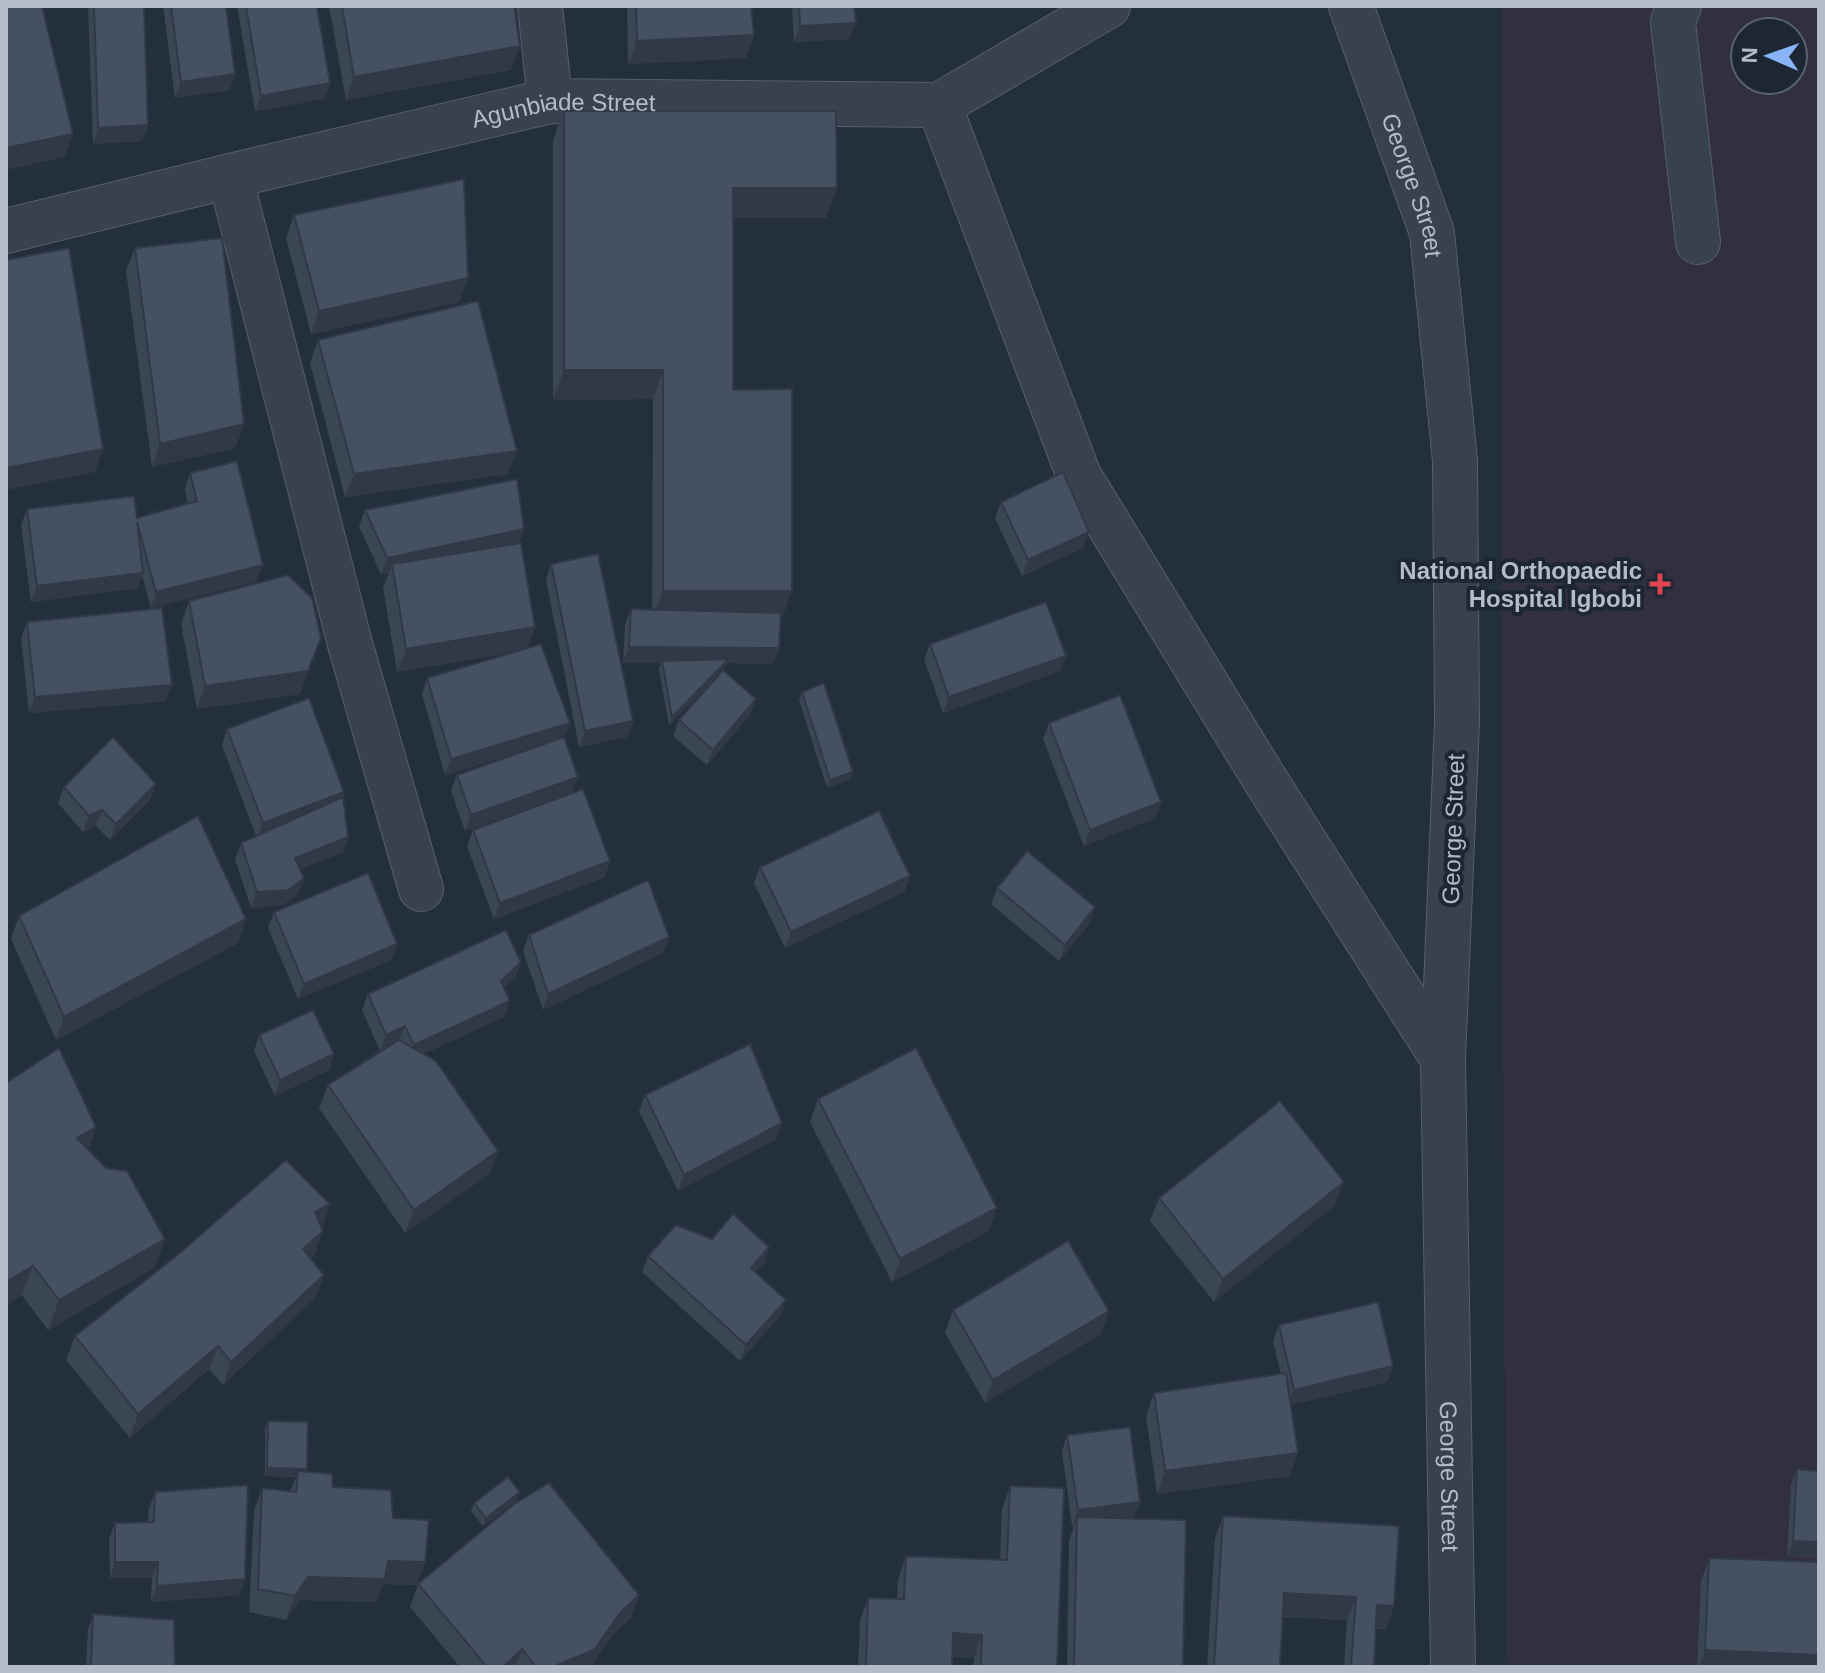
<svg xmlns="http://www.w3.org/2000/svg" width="1825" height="1673" viewBox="0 0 1825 1673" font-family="Helvetica,sans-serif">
	<rect width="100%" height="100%" fill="#242f3e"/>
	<!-- medical -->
	<path fill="#32303f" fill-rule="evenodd" d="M 1501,6 L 1819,6 L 1819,1667 L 1507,1667 L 1503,1088 ZM 1745,32 L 1793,32 L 1793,80 L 1745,80 Z"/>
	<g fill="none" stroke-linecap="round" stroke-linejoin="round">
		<!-- minor casing -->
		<g stroke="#565f6c" stroke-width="46">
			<g id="minor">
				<polyline points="540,6 550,101"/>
				<path id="s1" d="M 1351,6 L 1432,233 L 1455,461 L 1457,722 L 1443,1059 L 1453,1667"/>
				<polyline points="1679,6 1673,22 1698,242"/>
				<polyline points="939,105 1079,476 1264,778 1443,1059"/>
				<polyline points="230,176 350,644 421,889"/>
				<path id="s2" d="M 6,231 L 230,176 L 550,101 L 939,105 L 1108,6"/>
			</g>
		</g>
		<!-- minor -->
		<use href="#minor" stroke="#38414e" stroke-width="44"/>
	</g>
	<!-- wall -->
	<g fill="#3b4654">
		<polygon points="88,6 144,6 148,125 142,141 93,144"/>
		<polygon points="163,6 226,6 235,74 229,90 175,98"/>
		<polygon points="237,6 317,6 330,83 324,99 255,111"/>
		<polygon points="329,6 514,6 511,70 346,100"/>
		<polygon points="627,6 751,6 754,35 746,58 628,64"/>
		<polygon points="792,6 854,6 850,39 794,42"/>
		<polygon points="564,111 837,188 826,218 733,218 733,390 781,621 779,648 773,664 728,663 723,670 750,715 707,765 673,736 679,720 716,678 669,725 659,669 661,663 623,663 625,625 631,609 652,610 653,399 553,400 553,140"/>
		<polygon points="294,215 459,302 311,334 286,238"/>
		<polygon points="135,248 244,424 235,448 152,467 126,271"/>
		<polygon points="318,340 508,474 345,497 310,363"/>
		<polygon points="190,473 257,581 151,608 142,576 138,588 31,602 21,525 27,509 137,518 188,504 185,489"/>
		<polygon points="1001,502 1083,548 1022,576 995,518"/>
		<polygon points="365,510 524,529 519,543 535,627 527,648 570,723 564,738 578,777 572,793 605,877 494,919 467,846 473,830 553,800 465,831 451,791 457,775 531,749 445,775 422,694 427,678 509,653 397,672 383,587 389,573 381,574 359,526"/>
		<polygon points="551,564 633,721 627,737 579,747 546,580"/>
		<polygon points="189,601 300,694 197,709 181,624"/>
		<polygon points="27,622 166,701 29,713 21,638"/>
		<polygon points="930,644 1060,671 943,713 924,659"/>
		<polygon points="802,692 853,772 850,780 827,788 799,700"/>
		<polygon points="1049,723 1161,802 1155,818 1084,846 1043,739"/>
		<polygon points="227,729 344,792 343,797 348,837 342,853 300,869 304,878 298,894 283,905 251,908 235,859 241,843 256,836 222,745"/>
		<polygon points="156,784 150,800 110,840 96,826 83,832 58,803 64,787"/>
		<polygon points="760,867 910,876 904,892 785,948 754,883"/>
		<polygon points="997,888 1090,923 1059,961 991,904"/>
		<polygon points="274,912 397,944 391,960 298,999 268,928"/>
		<polygon points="19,916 246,919 238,943 56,1040 11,939"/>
		<polygon points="529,935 669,937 663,953 543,1010 523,951"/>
		<polygon points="521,962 515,978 504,988 504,1017 423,1054 498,1151 489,1174 405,1233 319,1108 328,1085 387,1048 380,1051 362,1010 368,994"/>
		<polygon points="259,1035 334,1054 329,1070 275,1096 254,1051"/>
		<polygon points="6,1083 96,1127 88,1149 165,1239 154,1268 48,1330 22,1295 6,1305"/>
		<polygon points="645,1095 782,1123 776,1139 678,1191 639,1111"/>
		<polygon points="818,1099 989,1231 892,1282 810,1122"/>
		<polygon points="1159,1198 1335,1205 1214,1302 1150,1221"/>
		<polygon points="322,1227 315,1254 310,1258 324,1275 315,1298 223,1385 209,1369 130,1438 66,1360 75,1336"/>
		<polygon points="712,1239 769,1247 764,1263 755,1272 780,1316 740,1361 642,1272 648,1256"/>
		<polygon points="953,1310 1109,1311 1101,1334 985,1403 945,1333"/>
		<polygon points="1279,1325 1393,1366 1387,1382 1291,1405 1290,1476 1157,1494 1146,1416 1154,1393 1281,1374 1273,1341"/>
		<polygon points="268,1421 306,1472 393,1518 425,1562 417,1585 383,1584 376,1602 300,1600 286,1620 249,1612 254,1511 262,1488 290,1492 296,1477 265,1476 265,1429"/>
		<polygon points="1067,1435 1134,1518 1130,1518 1183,1667 1067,1667 1069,1540 1074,1526 1072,1526 1062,1451"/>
		<polygon points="1797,1469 1819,1471 1819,1558 1787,1557 1791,1485"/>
		<polygon points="1010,1486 1057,1667 973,1667 974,1658 952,1657 952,1667 858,1667 860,1621 868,1598 897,1599 898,1580 906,1556 1000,1560 1002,1509"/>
		<polygon points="155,1492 239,1595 151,1602 152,1578 110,1578 109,1539 115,1523 148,1522 149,1508"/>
		<polygon points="520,1492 517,1500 483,1526 471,1511 474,1503"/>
		<polygon points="1223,1516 1394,1606 1386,1629 1376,1629 1374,1667 1344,1667 1347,1620 1283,1617 1280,1667 1207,1667 1215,1539"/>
		<polygon points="1709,1558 1819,1667 1697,1667 1701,1581"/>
		<polygon points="418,1584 639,1595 631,1618 612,1636 590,1667 460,1667 410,1607"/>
		<polygon points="93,1614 175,1667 86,1667 88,1630"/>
	</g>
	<!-- shaded-wall -->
	<g fill="#303945">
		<polygon points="856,23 850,39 794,42 800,26"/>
		<polygon points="754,35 746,58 628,64 637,41"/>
		<polygon points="520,46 511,70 346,100 354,77"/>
		<polygon points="235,74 229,90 175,98 181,82"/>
		<polygon points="330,83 324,99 255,111 261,96"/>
		<polygon points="148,125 142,141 93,144 98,128"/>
		<polygon points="73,134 65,157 6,170 6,148"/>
		<polygon points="733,188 837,188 826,218 722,218"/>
		<polygon points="468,278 459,302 311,334 319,311"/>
		<polygon points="564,370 663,370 653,399 553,400"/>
		<polygon points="244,424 235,448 152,467 160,444"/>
		<polygon points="103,449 95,472 6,490 6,468"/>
		<polygon points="517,451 508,474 345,497 354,474"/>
		<polygon points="524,529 519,545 392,564 389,573 381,574 387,558"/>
		<polygon points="1089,532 1083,548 1022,576 1028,560"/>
		<polygon points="263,565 257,581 151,608 156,592"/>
		<polygon points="143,573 138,588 31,602 37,586"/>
		<polygon points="663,591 792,591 781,621 652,621"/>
		<polygon points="535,627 526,650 397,672 406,649"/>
		<polygon points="321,638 300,694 197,709 205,686"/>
		<polygon points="629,647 779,648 773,664 728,663 726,667 669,725 672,717 662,661 661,663 623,663"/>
		<polygon points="1066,656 1060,671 943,713 949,697"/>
		<polygon points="172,685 166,701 29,713 35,697"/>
		<polygon points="756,699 750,715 707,765 713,750"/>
		<polygon points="633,721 627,737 579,747 585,731"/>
		<polygon points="570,723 564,739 445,775 451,759"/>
		<polygon points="853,772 850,780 827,788 830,780"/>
		<polygon points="578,777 572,793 465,831 471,815"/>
		<polygon points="156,784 150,800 110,840 116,824"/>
		<polygon points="344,792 339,808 257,839 263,823"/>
		<polygon points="1161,802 1155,818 1084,846 1090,830"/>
		<polygon points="102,810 96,826 83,832 89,816"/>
		<polygon points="348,837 342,853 290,873 295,858"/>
		<polygon points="610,861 605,877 494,919 500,903"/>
		<polygon points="910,876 904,892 785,948 791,932"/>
		<polygon points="304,878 298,894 283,905 251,908 257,892"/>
		<polygon points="1095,907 1090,923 1059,961 1065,945"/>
		<polygon points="246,919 238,943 56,1040 64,1017"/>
		<polygon points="669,937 663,953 543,1010 548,994"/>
		<polygon points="397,944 391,960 298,999 304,984"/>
		<polygon points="521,962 515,978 495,997 501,981"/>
		<polygon points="510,1001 504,1017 408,1061 414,1045"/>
		<polygon points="405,1026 399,1042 380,1051 386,1035"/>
		<polygon points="334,1054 329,1070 275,1096 280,1080"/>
		<polygon points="782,1123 776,1139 678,1191 684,1175"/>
		<polygon points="96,1127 86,1156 77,1138"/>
		<polygon points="498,1151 489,1174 405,1233 414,1210"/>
		<polygon points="1344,1182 1335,1205 1214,1302 1223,1279"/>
		<polygon points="330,1204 322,1228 315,1212"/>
		<polygon points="997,1208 989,1231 892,1282 900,1259"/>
		<polygon points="323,1231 315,1254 294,1272 303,1249"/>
		<polygon points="165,1239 154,1268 48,1330 59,1300"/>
		<polygon points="769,1247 764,1263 745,1284 751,1268"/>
		<polygon points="33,1266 22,1295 6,1305 6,1282"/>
		<polygon points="324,1275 315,1298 223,1385 231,1362"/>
		<polygon points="786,1300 780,1316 740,1361 746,1345"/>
		<polygon points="1109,1311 1101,1334 985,1403 993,1380"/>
		<polygon points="218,1346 209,1369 130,1438 138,1414"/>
		<polygon points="1393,1366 1387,1382 1288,1406 1294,1390"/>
		<polygon points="1298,1453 1290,1476 1157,1494 1165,1471"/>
		<polygon points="267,1468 307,1469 304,1477 298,1471 296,1477 265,1476"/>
		<polygon points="520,1492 517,1500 483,1526 486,1518"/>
		<polygon points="1140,1502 1134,1518 1077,1525 1077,1517 1074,1526 1072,1526 1078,1510"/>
		<polygon points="1793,1541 1819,1542 1819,1558 1787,1557"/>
		<polygon points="388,1561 425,1562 417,1585 383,1584 376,1602 300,1600 286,1620 295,1596 308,1577"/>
		<polygon points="115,1562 158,1562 152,1578 110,1578"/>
		<polygon points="245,1579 239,1595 151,1602 157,1586"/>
		<polygon points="1284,1593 1356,1597 1347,1620 1276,1616"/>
		<polygon points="639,1595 631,1618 612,1636 590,1667 552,1667 620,1613"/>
		<polygon points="1377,1605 1394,1606 1386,1629 1369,1628"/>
		<polygon points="953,1633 982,1635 974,1658 945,1656"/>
		<polygon points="522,1649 516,1667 503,1667"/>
		<polygon points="1705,1650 1819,1655 1819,1667 1699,1667"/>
	</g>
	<!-- building -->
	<g fill="#455162" stroke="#303945" stroke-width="2">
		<polygon points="6,6 42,6 73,134 6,148"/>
		<polygon points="94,6 144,6 148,125 98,128"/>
		<polygon points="171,6 226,6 235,74 181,82"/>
		<polygon points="246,6 317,6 330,83 261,96"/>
		<polygon points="342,6 514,6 520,46 354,77"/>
		<polygon points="636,6 751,6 754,35 637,41"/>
		<polygon points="799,6 854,6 856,23 800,26"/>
		<polygon points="564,111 836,111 837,188 733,188 733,390 792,389 792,591 663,591 663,370 564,370"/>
		<polygon points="464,179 468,278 319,311 294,215"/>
		<polygon points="222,238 244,424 160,444 135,248"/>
		<polygon points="69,248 103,449 6,468 6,260"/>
		<polygon points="478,301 517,451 354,474 318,340"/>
		<polygon points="237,461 263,565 156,592 137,522 143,573 37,586 27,509 134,496 137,518 197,501 190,473"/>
		<polygon points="1063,472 1089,532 1028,560 1001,502"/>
		<polygon points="517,479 524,529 387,558 365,510"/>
		<polygon points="521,543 535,627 406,649 392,564"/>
		<polygon points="598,554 633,721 585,731 551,564"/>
		<polygon points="288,575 312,598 321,638 308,671 205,686 189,601"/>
		<polygon points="1046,602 1066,656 949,697 930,644"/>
		<polygon points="162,608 172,685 35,697 27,622"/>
		<polygon points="631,609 781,613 779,648 629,647"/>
		<polygon points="541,644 570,723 451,759 427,678"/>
		<polygon points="729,659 672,717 662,661"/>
		<polygon points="723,670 756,699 713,750 679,720"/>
		<polygon points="824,683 853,772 830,780 802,692"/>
		<polygon points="1120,695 1161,802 1090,830 1049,723"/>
		<polygon points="309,698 344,792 263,823 227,729"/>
		<polygon points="113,737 156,784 116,824 102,810 89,816 64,787"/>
		<polygon points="564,737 578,777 471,815 457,775"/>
		<polygon points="583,789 610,861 500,903 473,830"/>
		<polygon points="343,797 348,837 295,858 304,878 289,890 257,892 241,843"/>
		<polygon points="879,811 910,876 791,932 760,867"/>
		<polygon points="198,816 246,919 64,1017 19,916"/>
		<polygon points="1027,851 1095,907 1065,945 997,888"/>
		<polygon points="368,873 397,944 304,984 274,912"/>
		<polygon points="648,880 669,937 548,994 529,935"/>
		<polygon points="506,930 521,962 501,981 510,1001 414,1045 405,1026 386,1035 368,994"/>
		<polygon points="313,1010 334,1054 280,1080 259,1035"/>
		<polygon points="399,1040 436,1061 498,1151 414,1210 328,1085"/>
		<polygon points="750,1044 782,1123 684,1175 645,1095"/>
		<polygon points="59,1048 96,1127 77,1138 106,1168 127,1171 165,1239 59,1300 33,1266 6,1282 6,1083"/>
		<polygon points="916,1048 997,1208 900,1259 818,1099"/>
		<polygon points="1280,1101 1344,1182 1223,1279 1159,1198"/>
		<polygon points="286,1160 330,1204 315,1212 323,1231 303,1249 324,1275 231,1362 218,1346 138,1414 75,1336 181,1252"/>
		<polygon points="733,1214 769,1247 751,1268 786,1300 746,1345 648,1256 676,1225 712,1239"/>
		<polygon points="1068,1241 1109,1311 993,1380 953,1310"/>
		<polygon points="1378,1302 1393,1366 1294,1390 1279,1325"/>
		<polygon points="1286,1373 1298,1453 1165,1471 1154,1393"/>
		<polygon points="268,1421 308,1422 307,1469 267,1468"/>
		<polygon points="1130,1427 1140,1502 1078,1510 1067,1435"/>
		<polygon points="1797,1469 1819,1471 1819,1542 1793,1541"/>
		<polygon points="298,1471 332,1474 333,1487 391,1490 393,1518 429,1520 425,1562 388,1561 385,1579 308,1577 295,1596 258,1589 262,1488 296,1492"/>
		<polygon points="508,1477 520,1492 486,1518 474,1503"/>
		<polygon points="549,1483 639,1595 620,1613 594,1650 552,1667 536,1667 522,1649 503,1667 487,1667 418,1584 514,1504"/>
		<polygon points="248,1485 245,1579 157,1586 158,1562 115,1562 115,1523 154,1522 155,1492"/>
		<polygon points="1010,1486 1064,1488 1057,1667 981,1667 982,1635 953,1633 952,1667 866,1667 868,1598 904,1599 906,1556 1007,1560"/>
		<polygon points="1223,1516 1399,1526 1394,1606 1377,1605 1374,1667 1351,1667 1356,1597 1284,1593 1280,1667 1214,1667"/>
		<polygon points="1077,1517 1186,1520 1183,1667 1074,1667"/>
		<polygon points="1709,1558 1819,1562 1819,1655 1705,1650"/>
		<polygon points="93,1614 174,1620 175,1667 91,1667"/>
	</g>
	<!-- markers -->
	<path fill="#e0444e" stroke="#1d2633" stroke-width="3" d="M1656 572h8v8h8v8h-8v8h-8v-8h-8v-8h8z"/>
	<g text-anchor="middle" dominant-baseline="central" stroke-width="8" stroke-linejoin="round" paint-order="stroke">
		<!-- street labels -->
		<g font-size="24" fill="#b4bcc9" stroke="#1d2633">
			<text stroke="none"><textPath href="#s2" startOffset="572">Agunbiade Street</textPath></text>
			<text stroke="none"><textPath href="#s1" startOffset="190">George Street</textPath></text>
			<text transform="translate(1453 829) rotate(-88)">George Street</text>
			<text stroke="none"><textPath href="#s1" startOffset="1486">George Street</textPath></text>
		</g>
		<!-- poi labels -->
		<g font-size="24" font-weight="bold" fill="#b4bcc9" stroke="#1d2633" text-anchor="end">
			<text x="1642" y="570">National Orthopaedic<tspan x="1642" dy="28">Hospital Igbobi</tspan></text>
		</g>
	</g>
	<!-- border -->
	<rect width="1825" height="1673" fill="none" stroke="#b4bcc9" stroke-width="16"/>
	<!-- north arrow -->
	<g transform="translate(1769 56) rotate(272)"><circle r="38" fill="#1d2633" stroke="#59626f" stroke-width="2"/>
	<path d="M0-6L14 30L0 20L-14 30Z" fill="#8ab4f8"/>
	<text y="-12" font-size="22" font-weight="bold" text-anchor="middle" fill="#b4bcc9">N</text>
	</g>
</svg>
